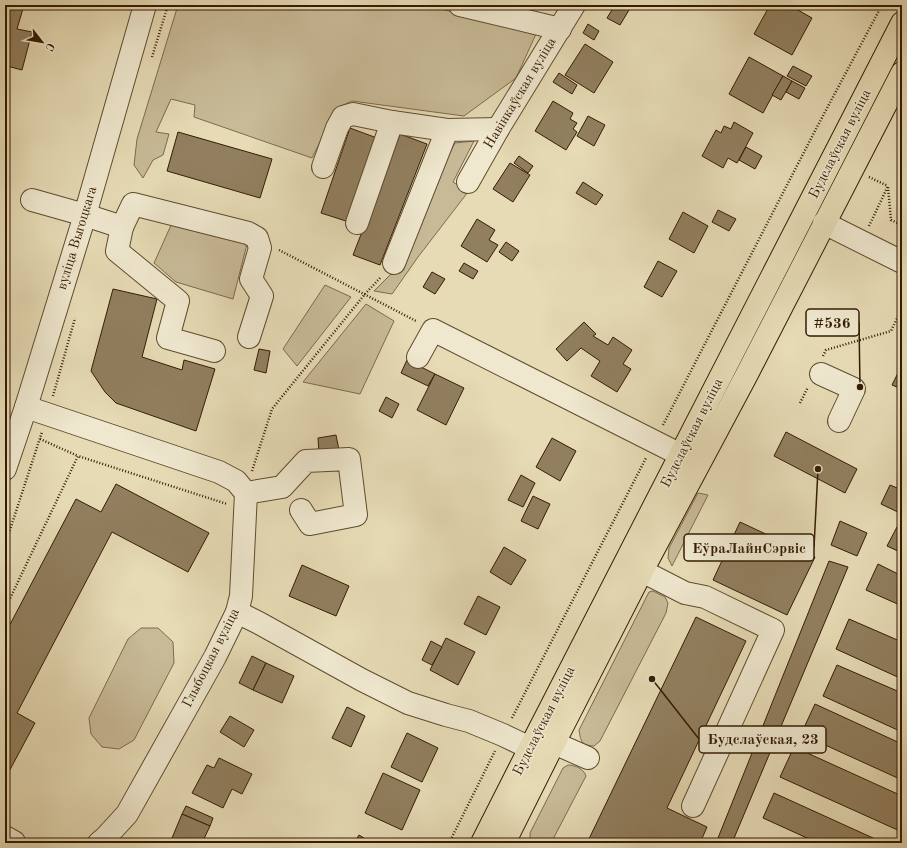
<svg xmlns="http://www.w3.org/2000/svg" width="907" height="848" viewBox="0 0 907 848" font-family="'Old Standard TT',serif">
	<rect width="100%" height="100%" fill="#e6dbb5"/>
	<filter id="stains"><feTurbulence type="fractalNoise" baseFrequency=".005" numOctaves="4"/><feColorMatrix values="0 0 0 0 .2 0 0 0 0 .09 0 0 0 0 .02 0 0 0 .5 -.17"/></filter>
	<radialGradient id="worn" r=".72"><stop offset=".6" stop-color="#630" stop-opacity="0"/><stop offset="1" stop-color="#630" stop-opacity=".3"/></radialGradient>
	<!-- green -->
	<g fill="#c8ba97" stroke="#7e6a4c">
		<polygon points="178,5 426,5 536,34 516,78 464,116 352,101 337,108 312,158 194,117 195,105 171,99 156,132 169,134 163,155 153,160 143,178 134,165 137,139"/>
		<polygon points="474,141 453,182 468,192 418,257 392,294 374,291 400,265 438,174 455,143"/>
		<polygon points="172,223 247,244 233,299 176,282 154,263"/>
		<polygon points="325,285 351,297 297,366 283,349"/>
		<polygon points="366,304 394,321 360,394 303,382"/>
		<polygon points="698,493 708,495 672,566 668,558 669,548"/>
		<path d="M 653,591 L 665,597 L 668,603 L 666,613 L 600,741 L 594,746 C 581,745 581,742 579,730 L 649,592 Z"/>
		<polygon points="141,628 158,628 173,642 174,663 134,740 119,749 102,747 91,734 89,718 128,639"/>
		<path d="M 568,765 C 575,765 584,769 586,776 L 551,843 L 532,843 L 530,842 L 530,833 L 563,768 Z"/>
	</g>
	<!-- building -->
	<g fill="#917f5f" stroke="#341b02">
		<polygon points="5,5 24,5 17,29 32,32 22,70 7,66 5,75"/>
		<polygon points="615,5 632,5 620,25 607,18"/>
		<polygon points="770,5 789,5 812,18 792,55 754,34"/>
		<polygon points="588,24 599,31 594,40 583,33"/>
		<polygon points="585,44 613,62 594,93 565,75"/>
		<polygon points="749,57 783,76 763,113 729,94"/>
		<polygon points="793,66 812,76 806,86 787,76"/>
		<polygon points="559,73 577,85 572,94 553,82"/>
		<polygon points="783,76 792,81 781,100 772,95"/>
		<polygon points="792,81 805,88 799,99 786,92"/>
		<polygon points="553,101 573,113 570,119 577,123 573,129 577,132 566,150 535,131"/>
		<polygon points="588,116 605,125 594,146 577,136"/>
		<polygon points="734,122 753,133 737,163 728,158 723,168 702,156 716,130 721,133 724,126 731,129"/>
		<polygon points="350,128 377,138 349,222 321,213"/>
		<polygon points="178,132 272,159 260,198 167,171"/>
		<polygon points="400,134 427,144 380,265 353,255"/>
		<polygon points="746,147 762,156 755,169 739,160"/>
		<polygon points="519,156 533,166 528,173 514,163"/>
		<polygon points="510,163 530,175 513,202 493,189"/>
		<polygon points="583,182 603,195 596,205 576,193"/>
		<polygon points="718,210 736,219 729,231 712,222"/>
		<polygon points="683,212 708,226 694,253 669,239"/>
		<polygon points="477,219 495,230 489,240 498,245 487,262 461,246"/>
		<polygon points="506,242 519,251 512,261 499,252"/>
		<polygon points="658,261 677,271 662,297 644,287"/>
		<polygon points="464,263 478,271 473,279 459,271"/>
		<polygon points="432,272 445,279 435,294 423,287"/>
		<polygon points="113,289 157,299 142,357 182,370 184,360 215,369 196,431 116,403 105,392 91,371"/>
		<polygon points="584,322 596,334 593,336 608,345 613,337 632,350 623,364 631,369 617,392 591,376 600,361 581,348 567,361 556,349"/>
		<polygon points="259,349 270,351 266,373 254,370"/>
		<polygon points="407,360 435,374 428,386 401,373"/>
		<polygon points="902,365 902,389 892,385"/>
		<polygon points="435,374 464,388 446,425 417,410"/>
		<polygon points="386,397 399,404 392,418 379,411"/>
		<polygon points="786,432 857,469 845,493 774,456"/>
		<polygon points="336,435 339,450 319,453 318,438"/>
		<polygon points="552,438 576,451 560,481 536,467"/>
		<polygon points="521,475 535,483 523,507 508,500"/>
		<polygon points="116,484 209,533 188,572 112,532 17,713 35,723 5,779 5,634 76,499 101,512"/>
		<polygon points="890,485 902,490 902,514 881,504"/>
		<polygon points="533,496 550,504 538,529 521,521"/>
		<polygon points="840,521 867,533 857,556 831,545"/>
		<polygon points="740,522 815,557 787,615 713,580"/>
		<polygon points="897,527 902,529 902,553 887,546"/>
		<polygon points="504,547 526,560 511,585 490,572"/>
		<polygon points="829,561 848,567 732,843 716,843"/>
		<polygon points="878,564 902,576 902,606 866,590"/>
		<polygon points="302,565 349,586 336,616 289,596"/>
		<polygon points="478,596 500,607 486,635 464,624"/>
		<polygon points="696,617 746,641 667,808 707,827 700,843 587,843"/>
		<polygon points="849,619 902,642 902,679 836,649"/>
		<polygon points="446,638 475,652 458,685 430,670"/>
		<polygon points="431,641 442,647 432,665 422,660"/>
		<polygon points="252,656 266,663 253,690 239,683"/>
		<polygon points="266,663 294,676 282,703 253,690"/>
		<polygon points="837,665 902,693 902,732 823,696"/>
		<polygon points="815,704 902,744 902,780 801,734"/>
		<polygon points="347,707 365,716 351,747 332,738"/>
		<polygon points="230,716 254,730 244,747 220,732"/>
		<polygon points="407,733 438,748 422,782 391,767"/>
		<polygon points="794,747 902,796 902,832 780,777"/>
		<polygon points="219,758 252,774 242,794 232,789 223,808 192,793 207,765 214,768"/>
		<polygon points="383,773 420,790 402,830 365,813"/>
		<polygon points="774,793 884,843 818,843 763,818"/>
		<polygon points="186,806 213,818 210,826 182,814"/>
		<polygon points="182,814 210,826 202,843 182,843 172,838"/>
		<polygon points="359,835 372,843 354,843"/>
	</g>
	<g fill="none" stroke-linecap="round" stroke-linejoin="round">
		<!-- minor casing -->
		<g stroke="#604b2f" stroke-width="24">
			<g id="minor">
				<polyline points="460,5 560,29"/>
				<polyline points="323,167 337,128 343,117 353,114 392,122 447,130 498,129"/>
				<polyline points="468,182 498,129 574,5"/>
				<polyline points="32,200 85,215 122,227 117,251 178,301 168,338 214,351"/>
				<polyline points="357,223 392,122"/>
				<polyline points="824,223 902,262"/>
				<polyline points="122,227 133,204 248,233 257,238 260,248 251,279 262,296 249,337"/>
				<polyline points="394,263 447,130"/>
				<polyline points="418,357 433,330 681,455"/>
				<polyline points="821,374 854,389 839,421"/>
				<polyline points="26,407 219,472 236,481 246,493 241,596 237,612 215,657 127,814 105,838 99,843"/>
				<polyline points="5,469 26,407 85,215 145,5"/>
				<polyline points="246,493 282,487 306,461 349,459 356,515 310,524 301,510"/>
				<polyline points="642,571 685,593 705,597 773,630 693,806"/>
				<polyline points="237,612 259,623 362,680 408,703 446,715 469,721 503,735 530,748"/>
				<polyline points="554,743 588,758"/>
				<polyline points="5,837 14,842"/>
			</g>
		</g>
		<!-- major casing -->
		<g stroke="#341b02" stroke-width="24">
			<g id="major">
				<polyline points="482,843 530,748 902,23"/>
				<polyline points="504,843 554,743 642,571 746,376 902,73"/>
			</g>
		</g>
		<!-- path -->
		<g stroke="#341b02" stroke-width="2.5" stroke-dasharray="1 2" stroke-linecap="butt">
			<polyline points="152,57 168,5"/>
			<polyline points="869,177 888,186"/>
			<polyline points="888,187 891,220 902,225"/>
			<polyline points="869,226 888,186"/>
			<polyline points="279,250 416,321"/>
			<polyline points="823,356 826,350 891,331 902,308"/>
			<polyline points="53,396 75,318"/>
			<polyline points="800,403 808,387"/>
			<polyline points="663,425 817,127 882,5"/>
			<polyline points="40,439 78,456"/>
			<polyline points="252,471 272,409 365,294 381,277"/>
			<polyline points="5,545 42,432"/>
			<polyline points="5,609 78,456 227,504"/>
			<polyline points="512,718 646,458"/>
			<polyline points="449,843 495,751"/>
		</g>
		<!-- minor -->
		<use href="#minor" stroke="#efe8cf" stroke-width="22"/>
		<!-- major -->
		<use href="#major" stroke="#e6dbb5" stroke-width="22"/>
	</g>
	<g text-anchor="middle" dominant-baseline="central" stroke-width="3" stroke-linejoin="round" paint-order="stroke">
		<!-- street labels -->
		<g font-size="14" fill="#341b02" stroke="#efe8cf">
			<text transform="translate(520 93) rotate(-59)">Навінкаўская вуліца</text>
			<text transform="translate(840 144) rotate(-63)">Будслаўская вуліца</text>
			<text transform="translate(77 238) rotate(-73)">вуліца Выгоцкага</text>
			<text transform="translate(692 433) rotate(-63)">Будслаўская вуліца</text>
			<text transform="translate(211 658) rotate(-63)">Глыбоцкая вуліца</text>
			<text transform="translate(544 721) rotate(-63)">Будслаўская вуліца</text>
		</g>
	</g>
	<!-- callouts -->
	<path fill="none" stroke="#341b02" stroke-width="1.5" d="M860 387L859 322M818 469L814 547M652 679L699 739"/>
	<g fill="#341b02" stroke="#efe8cf" stroke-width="1.5">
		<circle cx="860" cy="387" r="4"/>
		<circle cx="818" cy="469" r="4"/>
		<circle cx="652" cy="679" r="4"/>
	</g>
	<g fill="#efe8cf" stroke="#341b02" stroke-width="1.5">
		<rect x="806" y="309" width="53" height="27" rx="4"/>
		<rect x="684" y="534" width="130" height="27" rx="4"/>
		<rect x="699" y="726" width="127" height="27" rx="4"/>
	</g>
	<g font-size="15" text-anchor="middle" font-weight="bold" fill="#341b02">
		<text x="832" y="328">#536</text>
		<text x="749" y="553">ЕўраЛайнСэрвіс</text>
		<text x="763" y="744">Будслаўская, 23</text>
	</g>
	<!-- margin -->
	<rect width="907" height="848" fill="none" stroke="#e6dbb5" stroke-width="20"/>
	<rect x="6" y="6" width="895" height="836" fill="none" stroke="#341b02" stroke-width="2"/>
	<rect x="10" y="10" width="887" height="828" fill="none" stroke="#341b02"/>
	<!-- north arrow -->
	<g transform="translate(42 42) rotate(121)" stroke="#efe8cf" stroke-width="3" paint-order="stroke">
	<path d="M0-3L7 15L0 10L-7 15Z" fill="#341b02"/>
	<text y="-6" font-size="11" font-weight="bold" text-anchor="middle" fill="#341b02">С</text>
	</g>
	<rect width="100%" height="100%" filter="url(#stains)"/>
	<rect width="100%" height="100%" fill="url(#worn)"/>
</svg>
